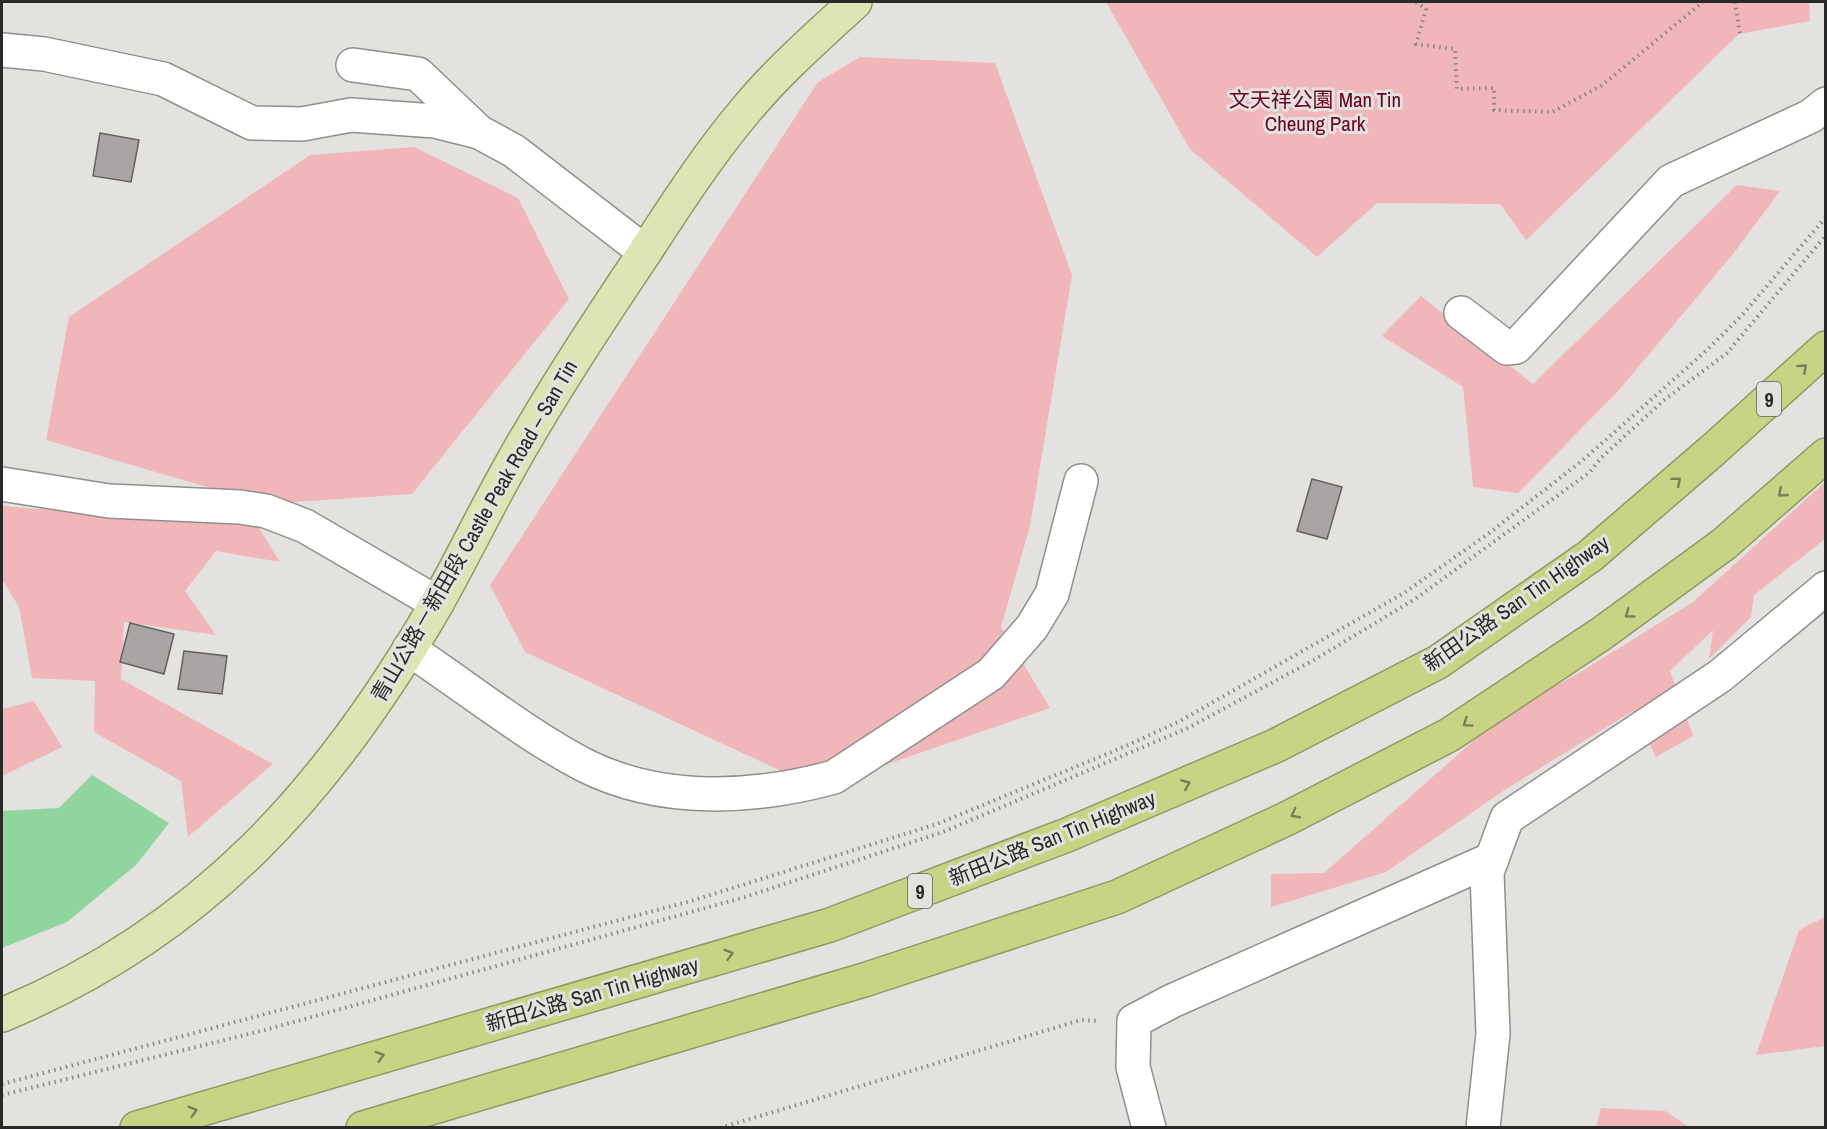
<svg xmlns="http://www.w3.org/2000/svg" width="1827" height="1129" viewBox="0 0 1827 1129" font-family="'Archivo Narrow','Noto Sans SC',sans-serif">
	<rect width="100%" height="100%" fill="#e3e2df"/>
	<!-- green -->
	<g fill="#f1b6ba">
		<polygon points="1106,2 1809,2 1810,21 1739,34 1526,240 1500,204 1377,203 1317,257 1190,149"/>
		<polygon points="860,57 995,63 1072,275 1030,526 1001,627 1050,708 818,788 525,652 490,585 818,82"/>
		<polygon points="414,147 518,198 569,299 412,494 265,504 46,440 69,317 310,155"/>
		<polygon points="1737,185 1780,191 1733,254 1619,390 1518,493 1473,487 1463,387 1382,336 1421,296 1533,384"/>
		<polygon points="1825,482 1825,539 1754,595 1751,617 1709,659 1713,630 1670,671 1693,736 1656,757 1633,711 1506,789 1386,872 1271,907 1271,874 1324,873 1505,713 1579,673 1693,602"/>
		<polygon points="2,506 37,509 249,512 280,562 216,551 185,591 216,635 124,622 121,679 273,764 188,837 181,781 94,732 95,681 32,678 19,607 2,579"/>
		<polygon points="34,701 62,747 2,776 2,709"/>
		<polygon points="1825,917 1825,1046 1756,1055 1799,930"/>
		<polygon points="1601,1108 1665,1111 1689,1127 1596,1127"/>
	</g>
	<!-- water -->
	<polygon fill="#90d59d" points="92,775 169,823 136,865 67,922 2,948 2,811 59,808"/>
	<!-- building -->
	<g fill="#a8a5a4" stroke="#63615f" stroke-width="1.5">
		<polygon points="100,133 139,140 131,182 93,176"/>
		<polygon points="1312,479 1342,487 1327,539 1297,531"/>
		<polygon points="130,623 174,634 164,674 120,662"/>
		<polygon points="184,651 227,656 222,694 178,689"/>
	</g>
	<g fill="none" stroke-linecap="round" stroke-linejoin="round">
		<!-- minor casing -->
		<g stroke="#918f8d" stroke-width="36">
			<g id="minor">
				<polyline points="2,50 44,54 163,79 252,123 302,124 351,115 435,121 479,132"/>
				<polyline points="353,65 418,74 479,132 514,151 645,252"/>
				<polyline points="1461,313 1507,348 1516,347 1671,181 1811,116 1826,104"/>
				<polyline points="2,484 109,501 240,507 266,511 305,526 437,603"/>
				<path d="M 409,649 C 466,687 525,734 584,765 C 661,804 754,799 834,777 L 991,674 L 1032,627 L 1052,594 L 1081,481"/>
				<polyline points="1149,1128 1133,1067 1134,1021 1172,1001 1492,859"/>
				<polyline points="1483,1128 1493,1034 1487,872 1507,818 1720,676 1826,588"/>
			</g>
		</g>
		<!-- major casing -->
		<g stroke="#909864" stroke-width="36">
			<path id="major" d="M 2,1015 C 203,932 329,790 436,605 C 468,548 496,488 530,432 C 565,372 604,313 643,255 C 675,206 707,156 745,111 C 778,71 817,37 855,2"/>
		</g>
		<!-- highway casing -->
		<g stroke="#909864" stroke-width="36">
			<g id="highway">
				<polyline points="137,1128 830,925 1067,835 1275,746 1438,662 1590,556 1713,450 1826,348"/>
				<polyline points="363,1128 864,980 1117,897 1286,819 1449,735 1601,634 1724,544 1826,455"/>
			</g>
		</g>
		<!-- path -->
		<g stroke="#868684" stroke-width="4" stroke-dasharray="1.5 4.5" stroke-linecap="butt">
			<polyline points="1416,2 1426,9 1416,44 1455,49 1457,89 1494,88 1494,110 1552,112 1601,86 1703,2"/>
			<polyline points="1735,2 1740,34"/>
			<polyline points="2,1084 691,901 937,824 1126,746 1180,721 1404,593 1488,534 1583,460 1708,349 1743,314 1826,217"/>
			<polyline points="2,1095 265,1030 745,897 943,832 1188,728 1314,660 1415,599 1590,472 1601,458 1663,401 1727,353 1826,235"/>
			<polyline points="720,1128 1081,1020 1100,1021"/>
		</g>
		<!-- minor -->
		<use href="#minor" stroke="#fff" stroke-width="33"/>
		<!-- major -->
		<use href="#major" stroke="#dee5b5" stroke-width="33"/>
		<!-- highway -->
		<use href="#highway" stroke="#c8d484" stroke-width="33"/>
	</g>
	<!-- one-way arrows -->
	<defs><path id="oneway-chevron" d="M-2-3.5L2.5 0L-2 3.5" fill="none" stroke-width="1.6" stroke-linecap="round" stroke-linejoin="round" transform="scale(1.5)"/></defs>
	<g stroke="#787e56">
		<use href="#oneway-chevron" transform="translate(1803 368) rotate(-42)"/>
		<use href="#oneway-chevron" transform="translate(1677 481) rotate(-40)"/>
		<use href="#oneway-chevron" transform="translate(1782 493) rotate(139)"/>
		<use href="#oneway-chevron" transform="translate(1629 614) rotate(144)"/>
		<use href="#oneway-chevron" transform="translate(1467 723) rotate(146)"/>
		<use href="#oneway-chevron" transform="translate(1186 784) rotate(-23)"/>
		<use href="#oneway-chevron" transform="translate(1295 814) rotate(153)"/>
		<use href="#oneway-chevron" transform="translate(729 954) rotate(-16)"/>
		<use href="#oneway-chevron" transform="translate(380 1056) rotate(-16)"/>
		<use href="#oneway-chevron" transform="translate(193 1111) rotate(-16)"/>
	</g>
	<g text-anchor="middle" dominant-baseline="central" stroke-width="6" stroke-linejoin="round" paint-order="stroke">
		<!-- shield labels -->
		<g fill="#e3e2df" stroke="#61605f" stroke-width="1.5">
			<rect x="1757" y="382" width="24" height="34" rx="4.5"/>
			<rect x="908" y="874" width="24" height="34" rx="4.5"/>
		</g>
		<g font-size="20" font-weight="bold" fill="#292928">
			<text x="1769" y="399">9</text>
			<text x="920" y="891">9</text>
		</g>
		<!-- park labels -->
		<g font-size="21" fill="#6d0122" stroke="#e3e2df">
			<text x="1315" y="99">文天祥公園 Man Tin<tspan x="1315" dy="24">Cheung Park</tspan></text>
		</g>
		<!-- street labels -->
		<g font-size="21" fill="#292928" stroke="#e3e2df">
			<text transform="translate(474 531) rotate(-60)">青山公路－新田段 Castle Peak Road – San Tin</text>
			<text transform="translate(1516 603) rotate(-35)">新田公路 San Tin Highway</text>
			<text transform="translate(1052 838) rotate(-22)">新田公路 San Tin Highway</text>
			<text transform="translate(592 994) rotate(-16)">新田公路 San Tin Highway</text>
		</g>
	</g>
	<!-- border -->
	<rect width="1827" height="1129" fill="none" stroke="#292928" stroke-width="6"/>
</svg>
